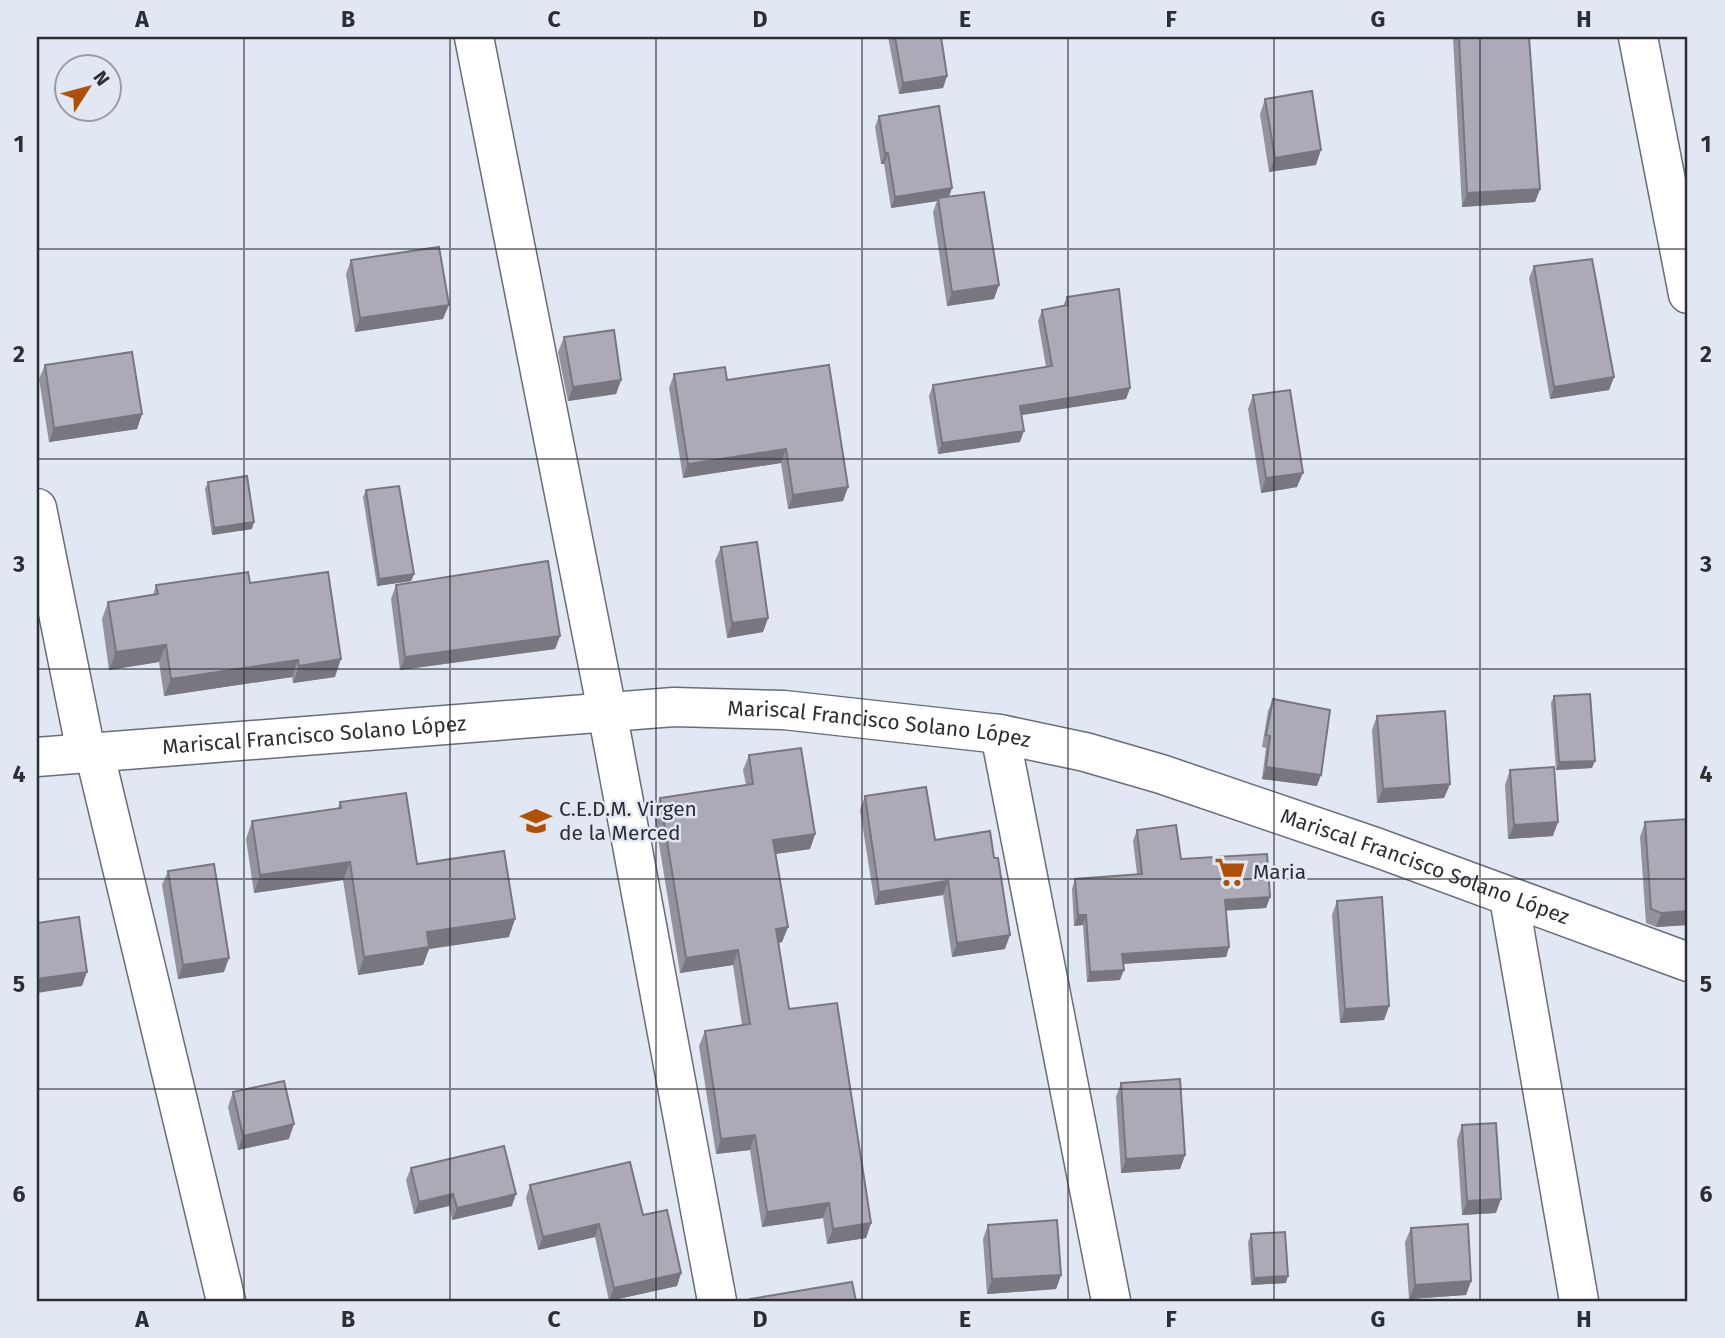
<svg xmlns="http://www.w3.org/2000/svg" width="1725" height="1338" viewBox="0 0 1725 1338" font-family="'Fira Sans',sans-serif">
	<rect width="100%" height="100%" fill="#e1e7f3"/>
	<g fill="none" stroke-linecap="round" stroke-linejoin="round">
		<!-- minor casing -->
		<g stroke="#686d78" stroke-width="41">
			<g id="minor">
				<polyline points="474,37 607,711 717,1301"/>
				<polyline points="1638,37 1688,294"/>
				<polyline points="37,508 86,752"/>
				<polyline points="1000,734 1111,1301"/>
				<polyline points="94,751 226,1301"/>
				<polyline points="1509,898 1579,1301"/>
			</g>
		</g>
		<!-- secondary casing -->
		<g stroke="#686d78" stroke-width="41">
			<g id="secondary">
				<path id="s1" d="M 37,757 L 674,707 L 784,710 L 1000,734 L 1085,752 L 1161,774 L 1378,848 L 1688,962"/>
			</g>
		</g>
		<!-- minor -->
		<use href="#minor" stroke="#fff" stroke-width="38"/>
		<!-- secondary -->
		<use href="#secondary" stroke="#fff" stroke-width="38"/>
	</g>
	<!-- wall -->
	<g fill="#94929d">
		<polygon points="888,37 941,37 947,76 943,88 899,94"/>
		<polygon points="1453,37 1529,37 1540,189 1535,202 1462,207"/>
		<polygon points="1265,99 1316,165 1269,172 1260,114"/>
		<polygon points="879,116 952,188 949,197 994,299 947,306 933,212 937,201 891,208 884,164 881,164 875,127"/>
		<polygon points="351,260 443,319 355,332 346,274"/>
		<polygon points="1534,266 1614,377 1609,390 1550,399 1529,278"/>
		<polygon points="1067,297 1130,388 1126,399 1021,415 1020,442 938,454 929,396 933,385 1046,367 1038,321 1042,310 1063,306"/>
		<polygon points="564,337 621,380 616,394 568,401 558,352"/>
		<polygon points="45,365 142,414 137,429 49,442 39,379"/>
		<polygon points="674,374 727,380 848,487 843,501 788,509 781,463 683,478 669,388"/>
		<polygon points="1253,395 1297,487 1261,493 1248,409"/>
		<polygon points="208,482 252,529 212,535 205,489"/>
		<polygon points="366,490 414,574 411,581 377,586 363,497"/>
		<polygon points="721,547 768,618 763,632 727,638 715,561"/>
		<polygon points="250,583 335,677 293,683 292,677 164,696 159,662 109,670 102,619 108,602 153,595 156,585"/>
		<polygon points="396,585 560,636 555,649 400,670 391,599"/>
		<polygon points="1554,696 1592,768 1556,770 1551,703"/>
		<polygon points="1273,699 1317,786 1262,779 1266,748 1262,747 1268,711"/>
		<polygon points="1377,716 1450,784 1444,798 1377,803 1372,730"/>
		<polygon points="749,755 815,834 810,849 775,854 788,927 782,942 779,943 789,1009 871,1223 866,1238 827,1244 823,1218 762,1227 750,1150 716,1154 699,1046 705,1031 742,1025 733,965 680,973 654,813 660,798 746,785 743,770"/>
		<polygon points="1510,770 1553,836 1508,839 1505,785"/>
		<polygon points="865,796 935,840 1005,949 952,957 943,895 875,905 860,810"/>
		<polygon points="340,802 417,864 509,937 429,949 423,965 358,975 343,880 254,893 246,839 252,821 338,808"/>
		<polygon points="1688,819 1688,925 1656,927 1646,923 1640,837 1645,822"/>
		<polygon points="1137,830 1181,859 1270,897 1266,908 1226,910 1229,947 1226,957 1123,964 1120,980 1087,982 1083,925 1074,926 1072,889 1075,879 1137,874 1133,841"/>
		<polygon points="168,871 224,972 178,979 162,885"/>
		<polygon points="1337,901 1389,1006 1384,1020 1340,1023 1332,915"/>
		<polygon points="1121,1083 1185,1155 1180,1169 1121,1173 1116,1097"/>
		<polygon points="233,1092 289,1139 238,1150 228,1107"/>
		<polygon points="1462,1125 1496,1213 1462,1215 1457,1140"/>
		<polygon points="411,1168 512,1206 452,1220 449,1206 414,1214 406,1180"/>
		<polygon points="530,1185 643,1215 681,1273 677,1286 609,1301 595,1237 538,1250 526,1198"/>
		<polygon points="988,1225 1061,1275 1056,1289 987,1294 983,1239"/>
		<polygon points="1411,1228 1471,1281 1466,1295 1409,1299 1405,1242"/>
		<polygon points="1251,1234 1286,1283 1251,1285 1248,1242"/>
	</g>
	<!-- shaded-wall -->
	<g fill="#787780">
		<polygon points="947,76 943,88 899,94 903,83"/>
		<polygon points="1321,150 1316,165 1269,172 1275,158"/>
		<polygon points="885,153 888,153 884,164 881,164"/>
		<polygon points="952,188 948,199 938,198 937,201 891,208 895,197"/>
		<polygon points="1540,189 1535,202 1462,207 1467,193"/>
		<polygon points="999,285 994,299 947,306 952,292"/>
		<polygon points="449,305 443,319 355,332 360,318"/>
		<polygon points="1614,377 1609,390 1550,399 1554,387"/>
		<polygon points="621,380 616,394 568,401 573,387"/>
		<polygon points="1130,388 1126,399 1016,416 1020,406"/>
		<polygon points="142,414 137,429 49,442 54,428"/>
		<polygon points="1024,431 1020,442 938,454 942,443"/>
		<polygon points="786,449 781,463 683,478 688,464"/>
		<polygon points="1303,473 1297,487 1261,493 1266,478"/>
		<polygon points="848,487 843,501 788,509 793,495"/>
		<polygon points="254,522 252,529 212,535 214,528"/>
		<polygon points="414,574 411,581 377,586 379,579"/>
		<polygon points="768,618 763,632 727,638 732,623"/>
		<polygon points="560,636 555,649 400,670 405,657"/>
		<polygon points="166,645 159,662 109,670 116,652"/>
		<polygon points="341,659 335,677 293,683 299,666"/>
		<polygon points="298,660 292,677 164,696 171,679"/>
		<polygon points="1595,761 1592,768 1556,770 1559,762"/>
		<polygon points="1266,767 1321,775 1317,786 1262,779"/>
		<polygon points="1450,784 1444,798 1377,803 1383,789"/>
		<polygon points="1558,822 1553,836 1508,839 1514,825"/>
		<polygon points="815,834 810,849 768,855 773,840"/>
		<polygon points="350,862 343,880 254,893 260,875"/>
		<polygon points="948,881 943,895 875,905 879,892"/>
		<polygon points="1270,897 1266,908 1222,911 1225,900"/>
		<polygon points="1688,911 1688,925 1656,927 1661,913"/>
		<polygon points="1078,915 1086,915 1083,925 1074,926"/>
		<polygon points="515,919 509,937 429,949 423,965 358,975 364,957 427,932"/>
		<polygon points="788,927 782,942 771,944 776,929"/>
		<polygon points="1010,935 1005,949 952,957 957,943"/>
		<polygon points="1229,947 1226,957 1119,964 1122,954"/>
		<polygon points="738,950 733,965 680,973 686,958"/>
		<polygon points="229,958 224,972 178,979 183,965"/>
		<polygon points="1124,970 1120,980 1087,982 1090,972"/>
		<polygon points="87,972 82,986 37,993 37,979"/>
		<polygon points="1389,1006 1384,1020 1340,1023 1345,1009"/>
		<polygon points="294,1124 289,1139 238,1150 243,1136"/>
		<polygon points="755,1135 750,1150 716,1154 721,1139"/>
		<polygon points="1185,1155 1180,1169 1121,1173 1126,1159"/>
		<polygon points="453,1194 449,1206 414,1214 419,1202"/>
		<polygon points="516,1194 512,1206 452,1220 457,1208"/>
		<polygon points="1501,1199 1496,1213 1462,1215 1467,1201"/>
		<polygon points="829,1203 823,1218 762,1227 767,1212"/>
		<polygon points="871,1223 866,1238 827,1244 833,1229"/>
		<polygon points="599,1224 595,1237 538,1250 543,1237"/>
		<polygon points="681,1273 677,1286 609,1301 614,1288"/>
		<polygon points="1061,1275 1056,1289 987,1294 992,1279"/>
		<polygon points="1288,1276 1286,1283 1251,1285 1254,1278"/>
		<polygon points="1471,1281 1466,1295 1409,1299 1415,1285"/>
	</g>
	<!-- building -->
	<g fill="#acaab7" stroke="#787780" stroke-width="2">
		<polygon points="895,37 941,37 947,76 903,83"/>
		<polygon points="1459,37 1529,37 1540,189 1467,193"/>
		<polygon points="1312,91 1321,150 1275,158 1265,99"/>
		<polygon points="939,106 952,188 895,197 888,153 885,153 879,116"/>
		<polygon points="984,192 999,285 952,292 938,198"/>
		<polygon points="439,247 449,305 360,318 351,260"/>
		<polygon points="1592,259 1614,377 1554,387 1534,266"/>
		<polygon points="1119,289 1130,388 1020,406 1024,431 942,443 933,385 1052,366 1042,310 1068,305 1067,297"/>
		<polygon points="614,330 621,380 573,387 564,337"/>
		<polygon points="132,352 142,414 54,428 45,365"/>
		<polygon points="829,365 848,487 793,495 786,449 688,464 674,374 725,367 727,380"/>
		<polygon points="1290,390 1303,473 1266,478 1253,395"/>
		<polygon points="247,476 254,522 214,528 208,482"/>
		<polygon points="399,486 414,574 379,579 366,490"/>
		<polygon points="757,542 768,618 732,623 721,547"/>
		<polygon points="548,561 560,636 405,657 396,585"/>
		<polygon points="248,572 250,583 328,572 341,659 299,666 298,660 171,679 166,645 116,652 108,602 158,594 156,585"/>
		<polygon points="1590,694 1595,761 1559,762 1554,696"/>
		<polygon points="1273,699 1330,710 1321,775 1266,767 1270,736 1266,735"/>
		<polygon points="1445,711 1450,784 1383,789 1377,716"/>
		<polygon points="801,748 815,834 773,840 788,927 776,929 789,1009 837,1003 871,1223 833,1229 829,1203 767,1212 755,1135 721,1139 705,1031 750,1024 738,950 686,958 660,798 753,784 749,755"/>
		<polygon points="1554,767 1558,822 1514,825 1510,770"/>
		<polygon points="926,787 935,840 990,831 994,858 998,858 1010,935 957,943 948,881 879,892 865,796"/>
		<polygon points="406,793 417,864 504,851 515,919 427,932 429,947 364,957 350,862 260,875 252,821 341,808 340,802"/>
		<polygon points="1688,819 1688,911 1661,913 1651,909 1645,822"/>
		<polygon points="1176,825 1181,859 1267,854 1270,897 1225,900 1229,947 1122,954 1124,970 1090,972 1086,915 1078,915 1075,879 1142,874 1137,830"/>
		<polygon points="214,864 229,958 183,965 168,871"/>
		<polygon points="1382,897 1389,1006 1345,1009 1337,901"/>
		<polygon points="79,917 87,972 37,979 37,923"/>
		<polygon points="1180,1079 1185,1155 1126,1159 1121,1083"/>
		<polygon points="284,1081 294,1124 243,1136 233,1092"/>
		<polygon points="1496,1123 1501,1199 1467,1201 1462,1125"/>
		<polygon points="504,1146 516,1194 457,1208 453,1194 419,1202 411,1168"/>
		<polygon points="630,1162 643,1215 667,1210 681,1273 614,1288 599,1224 543,1237 530,1185"/>
		<polygon points="1057,1220 1061,1275 992,1279 988,1225"/>
		<polygon points="1468,1224 1471,1281 1415,1285 1411,1228"/>
		<polygon points="1285,1232 1288,1276 1254,1278 1251,1234"/>
		<polygon points="852,1282 856,1301 750,1301 750,1299"/>
	</g>
	<!-- grid -->
	<path fill="none" stroke="#2c2e33" stroke-width="2" stroke-opacity="0.55" d="M 244,37 L 244,1301M 450,37 L 450,1301M 656,37 L 656,1301M 862,37 L 862,1301M 1068,37 L 1068,1301M 1274,37 L 1274,1301M 1480,37 L 1480,1301M 37,249 L 1688,249M 37,459 L 1688,459M 37,669 L 1688,669M 37,879 L 1688,879M 37,1089 L 1688,1089"/>
	<!-- icons -->
	<defs>
		<g id="school-bare" transform="scale(2.415)"><path d="M0-5L7-2L0 1L-7-2ZM-4 1L0 2.5L4 1V4Q0 6-4 4Z" fill="#b05006" stroke="#e1e7f3" stroke-width="2.5" paint-order="stroke"/></g>
		<g id="supermarket-bare" transform="scale(2.415)"><path d="M-6-5.5h2.5l.6 2H6L4.5 2H-2.5L-4.4-4H-6ZM-1.5 3.2a1.3 1.3 0 1 0 .1 0ZM3 3.2a1.3 1.3 0 1 0 .1 0Z" fill="#b05006" stroke="#e1e7f3" stroke-width="2.5" paint-order="stroke"/></g>
	</defs>
	<g fill-rule="evenodd">
		<use href="#school-bare" x="536" y="821"/>
		<use href="#supermarket-bare" x="1230" y="872"/>
	</g>
	<g text-anchor="middle" dominant-baseline="central" stroke-width="5" stroke-linejoin="round" paint-order="stroke">
		<!-- street labels -->
		<g font-size="21" fill="#2c2e33" stroke="#e1e7f3">
			<text stroke="none"><textPath href="#s1" startOffset="845">Mariscal Francisco Solano López</textPath></text>
			<text stroke="none"><textPath href="#s1" startOffset="278">Mariscal Francisco Solano López</textPath></text>
			<text stroke="none"><textPath href="#s1" startOffset="1412">Mariscal Francisco Solano López</textPath></text>
		</g>
		<!-- poi labels -->
		<g font-size="21" fill="#2c2e33" stroke="#e1e7f3" text-anchor="start">
			<text x="559" y="809">C.E.D.M. Virgen<tspan x="559" dy="24">de la Merced</tspan></text>
			<text x="1253" y="872">Maria</text>
		</g>
	</g>
	<!-- border -->
	<rect width="1725" height="1338" fill="none" stroke="#e1e7f3" stroke-width="77"/>
	<!-- north arrow -->
	<g transform="translate(88 88) rotate(54)"><circle r="33" fill="#e1e7f3" stroke="#999da6" stroke-width="2"/>
	<path d="M0-5L12 26L0 18L-12 26Z" fill="#b05006"/>
	<text y="-10" font-size="19" font-weight="bold" text-anchor="middle" fill="#2c2e33">N</text>
	</g>
	<rect x="38" y="38" width="1648" height="1262" fill="none" stroke="#2c2e33" stroke-width="2.5"/>
	<g font-size="23" text-anchor="middle" font-weight="bold" fill="#2c2e33">
		<text x="142" y="27">A</text>
		<text x="348" y="27">B</text>
		<text x="554" y="27">C</text>
		<text x="760" y="27">D</text>
		<text x="965" y="27">E</text>
		<text x="1171" y="27">F</text>
		<text x="1378" y="27">G</text>
		<text x="1584" y="27">H</text>
		<text x="19" y="152">1</text>
		<text x="1706" y="152">1</text>
		<text x="19" y="362">2</text>
		<text x="1706" y="362">2</text>
		<text x="19" y="572">3</text>
		<text x="1706" y="572">3</text>
		<text x="19" y="782">4</text>
		<text x="1706" y="782">4</text>
		<text x="19" y="992">5</text>
		<text x="1706" y="992">5</text>
		<text x="19" y="1202">6</text>
		<text x="1706" y="1202">6</text>
		<text x="142" y="1327">A</text>
		<text x="348" y="1327">B</text>
		<text x="554" y="1327">C</text>
		<text x="760" y="1327">D</text>
		<text x="965" y="1327">E</text>
		<text x="1171" y="1327">F</text>
		<text x="1378" y="1327">G</text>
		<text x="1584" y="1327">H</text>
	</g>
</svg>
